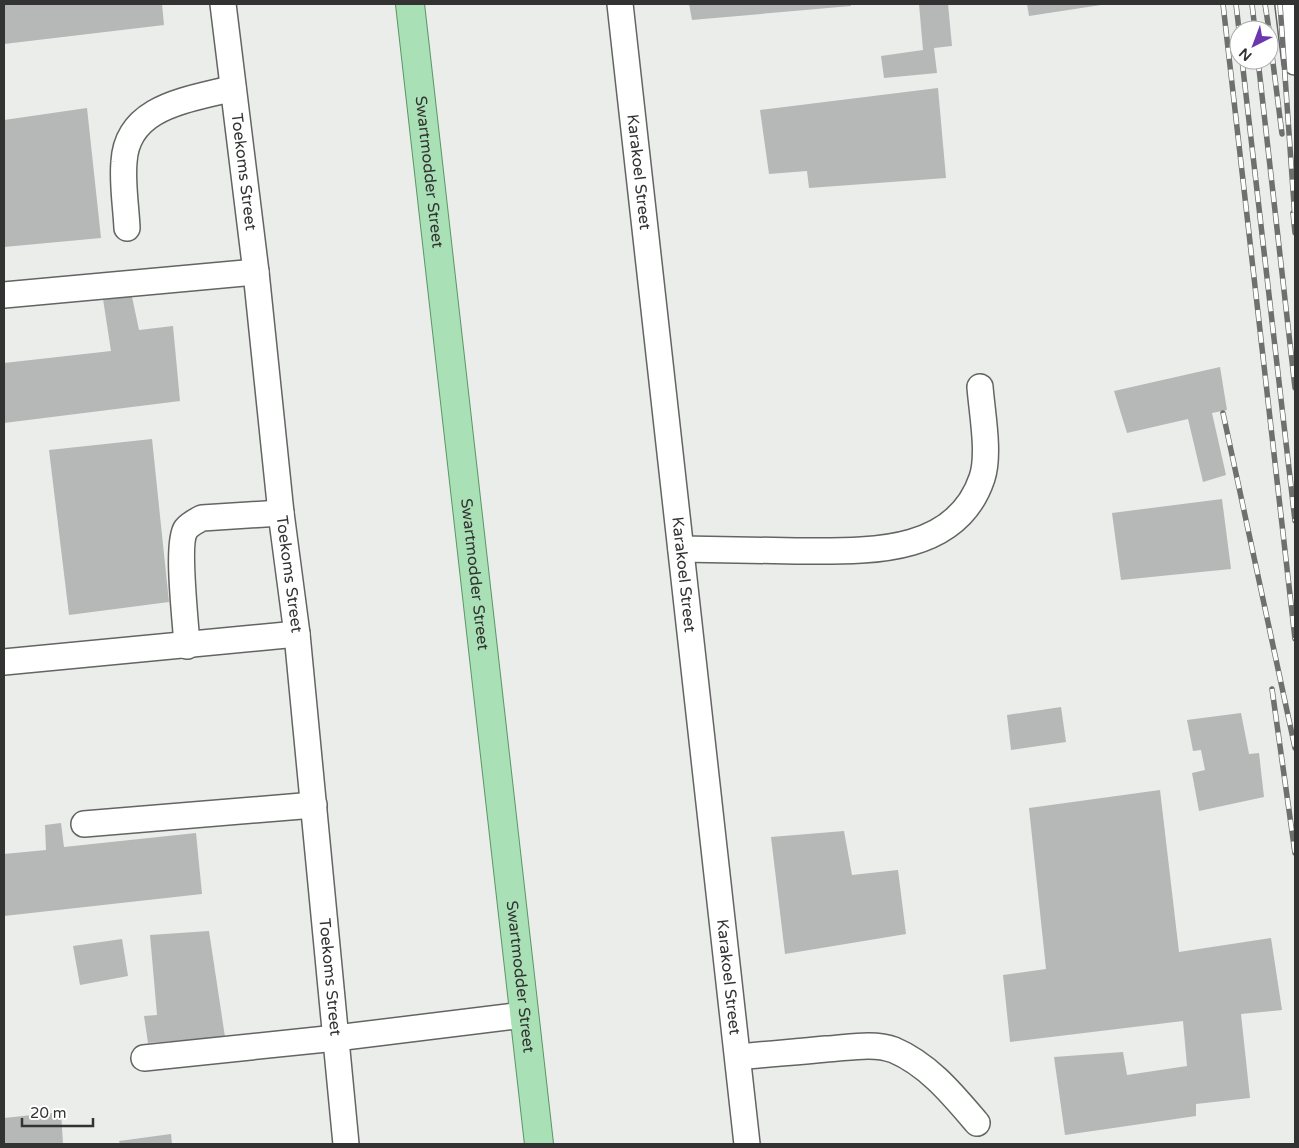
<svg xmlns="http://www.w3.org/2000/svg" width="1299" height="1148" viewBox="0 0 1299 1148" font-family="'Varela Round',sans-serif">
	<rect width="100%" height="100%" fill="#eaedea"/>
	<!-- building -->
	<g fill="#b5b8b6">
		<polygon points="4,4 162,4 164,25 4,44"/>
		<polygon points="689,4 851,4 851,6 692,20"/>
		<polygon points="919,4 948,4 952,46 934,48 937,73 884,78 881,56 923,50"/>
		<polygon points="1027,4 1101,4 1101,5 1029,16"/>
		<polygon points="938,88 946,178 809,188 807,171 769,174 760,110"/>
		<polygon points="87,108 101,238 4,247 4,120"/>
		<polygon points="131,292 139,330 173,326 180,401 4,423 4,363 111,351 103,299"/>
		<polygon points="1220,367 1227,410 1212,413 1226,475 1203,482 1188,419 1127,433 1114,391"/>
		<polygon points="152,439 169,602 69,615 49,450"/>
		<polygon points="1222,499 1231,569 1121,580 1112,513"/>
		<polygon points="1061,707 1066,742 1011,750 1007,715"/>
		<polygon points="1241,713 1249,754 1259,753 1264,797 1199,811 1192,773 1205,770 1201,750 1193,751 1187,720"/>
		<polygon points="1160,790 1179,952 1271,938 1282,1010 1241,1014 1250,1098 1196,1104 1196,1116 1065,1135 1054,1057 1123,1052 1127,1075 1187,1066 1183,1021 1010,1042 1003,975 1046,969 1029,808"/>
		<polygon points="61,823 64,847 196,833 202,894 4,916 4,854 46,850 45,825"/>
		<polygon points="844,831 852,875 898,870 906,934 785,954 771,837"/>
		<polygon points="209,931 225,1037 148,1043 144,1016 157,1015 150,935"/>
		<polygon points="122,939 128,976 80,985 73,946"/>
		<polygon points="61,1112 63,1144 4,1144 4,1118"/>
		<polygon points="171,1134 172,1144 120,1144 119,1141"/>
	</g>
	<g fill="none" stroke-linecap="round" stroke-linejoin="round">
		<!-- minor casing -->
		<g stroke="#626562" stroke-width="28">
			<g id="minor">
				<path id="s1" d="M 223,4 L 256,272 L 281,513 L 297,634 L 346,1144"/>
				<path id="s2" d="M 620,4 L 747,1144"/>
				<polyline points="1288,4 1295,62"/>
				<path d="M 127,228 C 126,206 122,183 124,162 C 127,105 190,100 233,88"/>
				<polyline points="4,295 256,272"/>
				<path d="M 681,549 C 721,550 760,550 799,551 C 866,551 956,556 982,478 C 990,454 982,413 980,387"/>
				<path d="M 187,646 C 186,624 176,543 186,529 C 190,524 196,521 202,518 L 281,513"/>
				<polyline points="4,662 297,634"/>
				<polyline points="84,824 314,805"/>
				<path d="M 738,1057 C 767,1054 796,1052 826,1049 C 847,1048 873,1042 894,1050 C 929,1065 953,1095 977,1123"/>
				<polyline points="144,1058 336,1038 523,1015"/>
			</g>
		</g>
		<!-- major casing -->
		<g stroke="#5a9667" stroke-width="30">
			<g id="major">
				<path id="s3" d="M 410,4 L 539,1144"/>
			</g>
		</g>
		<!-- minor -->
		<use href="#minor" stroke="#fff" stroke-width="25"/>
		<!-- major -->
		<use href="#major" stroke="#a9e0b5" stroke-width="28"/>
		<!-- rail casing -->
		<g stroke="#6e706e" stroke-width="5.5">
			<g id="rail">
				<polyline points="1223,4 1295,639"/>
				<polyline points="1236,4 1239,30"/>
				<polyline points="1252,4 1255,30"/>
				<polyline points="1265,4 1269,30"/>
				<polyline points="1280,4 1295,219"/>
				<polyline points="1269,31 1282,134"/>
				<polyline points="1242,60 1295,521"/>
				<polyline points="1258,60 1295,388"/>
				<polyline points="1293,213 1295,233"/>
				<polyline points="1223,413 1295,748"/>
				<polyline points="1272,689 1295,853"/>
			</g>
		</g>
		<!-- rail -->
		<use href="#rail" stroke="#fff" stroke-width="4" stroke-dasharray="11" stroke-linecap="butt"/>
	</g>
	<g text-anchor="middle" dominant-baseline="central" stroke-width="4" stroke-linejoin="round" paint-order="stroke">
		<!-- street labels -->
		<g font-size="16" fill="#323332" stroke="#fff">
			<text stroke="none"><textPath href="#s1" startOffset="169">Toekoms Street</textPath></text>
			<text stroke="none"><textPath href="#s2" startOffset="169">Karakoel Street</textPath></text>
			<text stroke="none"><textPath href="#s3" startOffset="169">Swartmodder Street</textPath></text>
			<text stroke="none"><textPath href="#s1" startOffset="574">Toekoms Street</textPath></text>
			<text stroke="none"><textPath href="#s3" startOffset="574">Swartmodder Street</textPath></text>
			<text stroke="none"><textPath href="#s2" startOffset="574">Karakoel Street</textPath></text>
			<text stroke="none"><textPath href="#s1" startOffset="979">Toekoms Street</textPath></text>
			<text stroke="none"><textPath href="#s3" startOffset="979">Swartmodder Street</textPath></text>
			<text stroke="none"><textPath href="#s2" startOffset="979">Karakoel Street</textPath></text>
		</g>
	</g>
	<!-- border -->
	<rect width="1299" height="1148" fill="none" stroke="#323332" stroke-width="10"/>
	<!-- north arrow -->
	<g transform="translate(1254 45) rotate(222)"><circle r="24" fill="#ffffff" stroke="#adadad"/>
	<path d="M0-4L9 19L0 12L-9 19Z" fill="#6b37ae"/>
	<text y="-8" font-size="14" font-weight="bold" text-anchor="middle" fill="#323332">N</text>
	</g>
	<!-- scale -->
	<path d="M22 1118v8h71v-8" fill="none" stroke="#323332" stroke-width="2.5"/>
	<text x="30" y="1118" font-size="15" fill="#323332" stroke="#ffffff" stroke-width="4" paint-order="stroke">20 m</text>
</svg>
